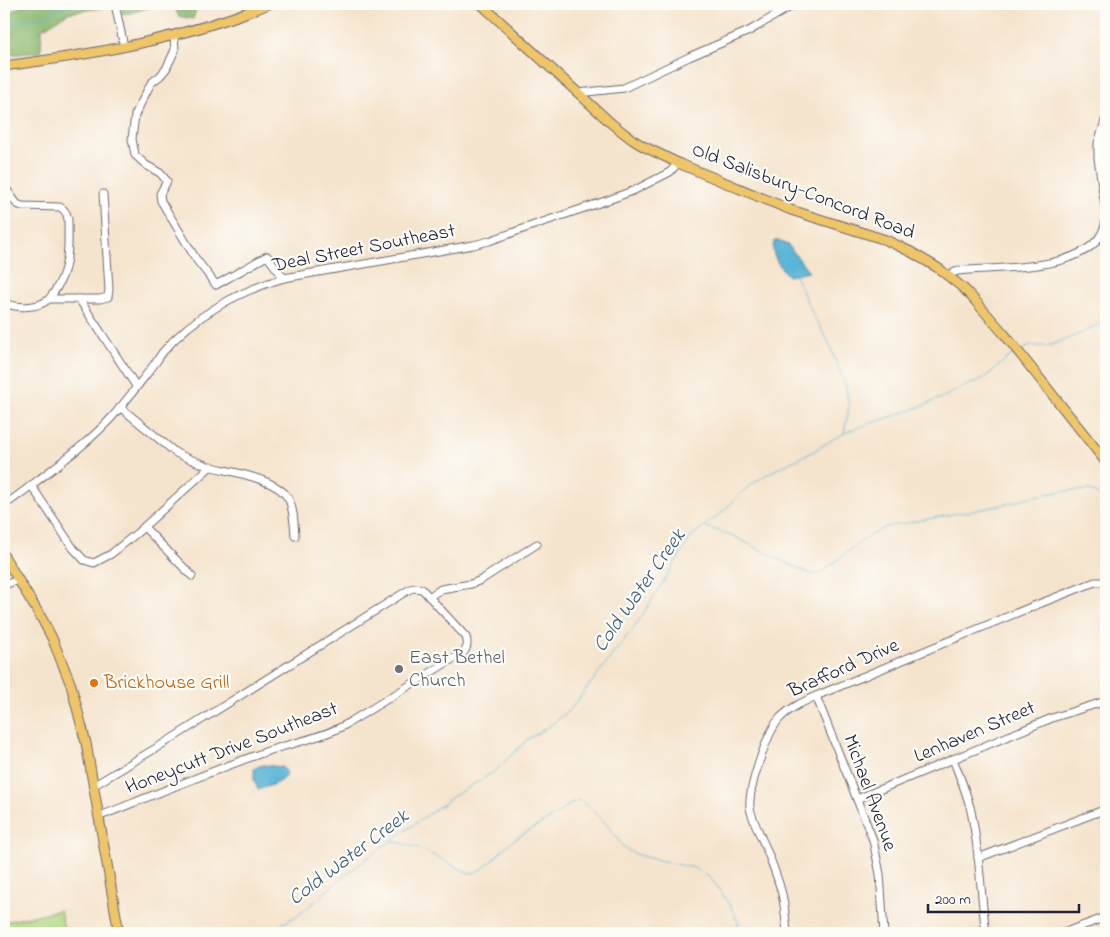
<svg xmlns="http://www.w3.org/2000/svg" width="1110" height="937" viewBox="0 0 1110 937" font-family="'Indie Flower',sans-serif">
	<rect width="100%" height="100%" fill="#fdfcf7"/>
	<filter id="ink" filterUnits="userSpaceOnUse"><feTurbulence type="fractalNoise" baseFrequency=".02" numOctaves="2"/><feDisplacementMap in="SourceGraphic" scale="10" xChannelSelector="R" yChannelSelector="G"/><feConvolveMatrix kernelMatrix="1 2 1 2 8 2 1 2 1" color-interpolation-filters="sRGB"/></filter>
	<filter id="wash" filterUnits="userSpaceOnUse"><feTurbulence type="fractalNoise" baseFrequency=".0096" numOctaves="4" result="noise"/><feDisplacementMap in="SourceGraphic" scale="20" xChannelSelector="R" yChannelSelector="G"/><feGaussianBlur stdDeviation="1.12" result="paint"/><feColorMatrix in="noise" values="0 0 0 0 0 0 0 0 0 0 0 0 0 0 0 0 0 1.4 0 .05"/><feComposite in="paint" operator="in"/></filter>
	<g filter="url(#wash)">
		<rect width="100%" height="100%" fill="#f5e4cd"/>
		<!-- green -->
		<polygon fill="#b1d781" stroke="#6a7c5e" points="60,910 65,933 5,933 4,922"/>
		<!-- forest -->
		<g fill="#8cb86f" stroke="#576d55">
			<polygon points="26,4 112,4 113,6 68,13 42,29 41,52 4,55 4,11 12,11"/>
			<path d="M 121,4 L 157,4 C 146,9 134,13 122,14 Z"/>
			<polygon points="174,4 197,4 197,6 193,19 178,16"/>
		</g>
		<!-- water -->
		<g fill="#58b4d6" stroke="#3d6b88">
			<path d="M 779,240 L 789,246 L 809,272 L 789,276 L 788,276 C 780,267 768,252 775,241 Z"/>
			<path d="M 264,765 L 282,767 L 287,772 C 284,783 268,786 258,790 L 254,780 L 254,769 L 259,766 Z"/>
		</g>
		<g fill="none" stroke-linecap="round" stroke-linejoin="round">
			<!-- stream -->
			<g stroke="#58b4d6" stroke-width="1">
				<polyline points="4,24 37,19 61,7 79,6 87,4"/>
				<polyline points="795,275 813,315 828,341 846,387 849,404 848,413 844,434"/>
				<polyline points="1022,349 1032,346 1048,346 1054,344 1084,332 1106,320"/>
				<path d="M 705,527 L 713,529 L 737,538 L 797,568 C 806,571 810,576 821,573 L 864,539 L 886,527 L 954,514 L 983,509 L 1015,502 L 1026,498 L 1063,491 L 1089,490 L 1097,494 L 1106,503"/>
				<path d="M 393,841 L 419,848 L 468,873 C 484,875 499,851 511,842 C 523,833 538,826 551,818 C 561,812 569,802 580,800 L 593,810 L 607,825 L 622,845 L 629,851 L 641,856 L 694,868 L 709,877 L 716,885 L 731,907 L 738,922 L 739,933"/>
				<path d="M 266,933 L 298,915 L 317,900 L 334,884 L 370,856 L 454,796 L 494,772 L 528,739 L 551,725 L 571,709 L 640,619 L 690,539 C 698,529 709,523 719,515 C 731,504 742,491 755,482 C 773,469 793,462 812,452 C 827,443 842,433 859,427 C 892,417 927,406 957,390 C 964,386 971,385 978,381 C 992,374 1001,362 1014,354"/>
			</g>
		</g>
	</g>
	<g filter="url(#ink)">
		<g fill="none" stroke-linecap="round" stroke-linejoin="round">
			<!-- minor casing -->
			<g stroke="#6c666e" stroke-width="9">
				<g id="minor">
					<polyline points="115,4 124,47"/>
					<polyline points="174,36 175,50 166,69 160,76 151,83 135,115 132,139 135,155 146,165 160,173 167,181 160,194 161,201 196,259 216,285 267,256 284,278"/>
					<polyline points="578,93 624,88 689,57 749,31 795,4"/>
					<polyline points="1106,118 1098,143 1098,158 1106,213"/>
					<path d="M 4,186 L 17,204 L 22,206 L 60,207 C 70,213 68,222 68,232 C 69,257 66,278 49,299"/>
					<path d="M 947,275 L 958,271 C 997,266 1101,274 1106,219"/>
					<polyline points="79,299 136,386"/>
					<path d="M 4,303 C 17,308 38,309 49,299 L 100,299 L 108,297 L 109,289 L 103,194"/>
					<path d="M 120,407 L 176,453 C 186,458 197,462 208,466 C 230,472 276,478 288,498 C 294,509 294,524 295,536"/>
					<polyline points="31,485 73,548 84,560 94,563 111,554 137,533 211,466"/>
					<path d="M 4,505 C 20,495 35,482 50,471 C 72,454 94,437 113,416 C 128,399 142,380 156,362 C 158,359 160,356 162,353 C 193,316 239,291 284,278 L 473,245 L 489,241 L 537,224 L 611,199 L 635,190 L 670,172 L 678,163"/>
					<polyline points="144,527 192,576"/>
					<polyline points="4,585 18,580"/>
					<polyline points="429,597 441,589 471,584 481,580 537,544"/>
					<polyline points="816,696 873,840 880,874 884,933"/>
					<path d="M 953,759 C 959,775 966,791 970,807 C 980,848 980,891 986,933"/>
					<path d="M 93,786 L 171,739 L 410,589 L 414,588 L 422,589 L 466,637 C 468,643 468,647 464,652 L 345,725 C 319,739 290,743 262,753 C 207,773 153,795 98,817"/>
					<polyline points="857,799 1052,718 1106,701"/>
					<polyline points="978,858 1106,809"/>
					<path d="M 787,933 C 786,922 785,910 783,899 C 780,882 772,864 766,848 C 761,837 752,819 750,808 C 748,789 767,732 780,718 C 790,708 803,702 816,696 L 1031,607 L 1095,582 L 1106,582"/>
					<polyline points="1063,933 1106,917"/>
				</g>
			</g>
			<!-- major casing -->
			<g stroke="#6c666e" stroke-width="11">
				<g id="major">
					<polyline points="481,4 612,124 633,140 643,146 678,163 791,210 886,240 911,252 938,268 962,287 971,296 1005,335 1106,462"/>
					<path d="M 4,66 C 97,54 182,39 269,4"/>
					<polyline points="4,556 42,619 52,638 71,685 86,743 119,933"/>
				</g>
			</g>
			<!-- minor -->
			<use href="#minor" stroke="#fff" stroke-width="7"/>
			<!-- major -->
			<use href="#major" stroke="#eec569" stroke-width="9"/>
		</g>
	</g>
	<!-- markers -->
	<circle fill="#6b7280" stroke="#fdfcf7" stroke-width="2" cx="399" cy="669" r="5"/>
	<circle fill="#e8710a" stroke="#fdfcf7" stroke-width="2" cx="94" cy="683" r="5"/>
	<g text-anchor="middle" dominant-baseline="central" stroke-width="4.5" stroke-linejoin="round" paint-order="stroke">
		<!-- street labels -->
		<g font-size="20" fill="#22223b" stroke="#fdfcf7">
			<text transform="translate(803 192) rotate(21)">Old Salisbury-Concord Road</text>
			<text transform="translate(364 249) rotate(-11)">Deal Street Southeast</text>
			<text transform="translate(844 669) rotate(-24)">Brafford Drive</text>
			<text transform="translate(975 733) rotate(-23)">Lenhaven Street</text>
			<text transform="translate(232 749) rotate(-21)">Honeycutt Drive Southeast</text>
			<text transform="translate(869 793) rotate(70)">Michael Avenue</text>
		</g>
		<!-- worship labels -->
		<g font-size="20" fill="#5b616d" stroke="#fdfcf7" text-anchor="start">
			<text x="409" y="658">East Bethel<tspan x="409" dy="23">Church</tspan></text>
		</g>
		<!-- food labels -->
		<g font-size="20" fill="#c56008" stroke="#fdfcf7" text-anchor="start">
			<text x="104" y="683">Brickhouse Grill</text>
		</g>
		<!-- water labels -->
		<g font-size="21" font-style="italic" fill="#385c79" stroke="#fdfcf7">
			<text transform="translate(640 591) rotate(-55)">Cold Water Creek</text>
			<text transform="translate(349 858) rotate(-37)">Cold Water Creek</text>
		</g>
	</g>
	<!-- margin -->
	<rect width="1110" height="937" fill="none" stroke="#fdfcf7" stroke-width="20"/>
	<!-- scale -->
	<path d="M928 904v8h151v-8" fill="none" stroke="#22223b" stroke-width="2.5"/>
	<text x="935" y="904" font-size="15" fill="#22223b" stroke="#fdfcf7" stroke-width="4" paint-order="stroke">200 m</text>
</svg>
